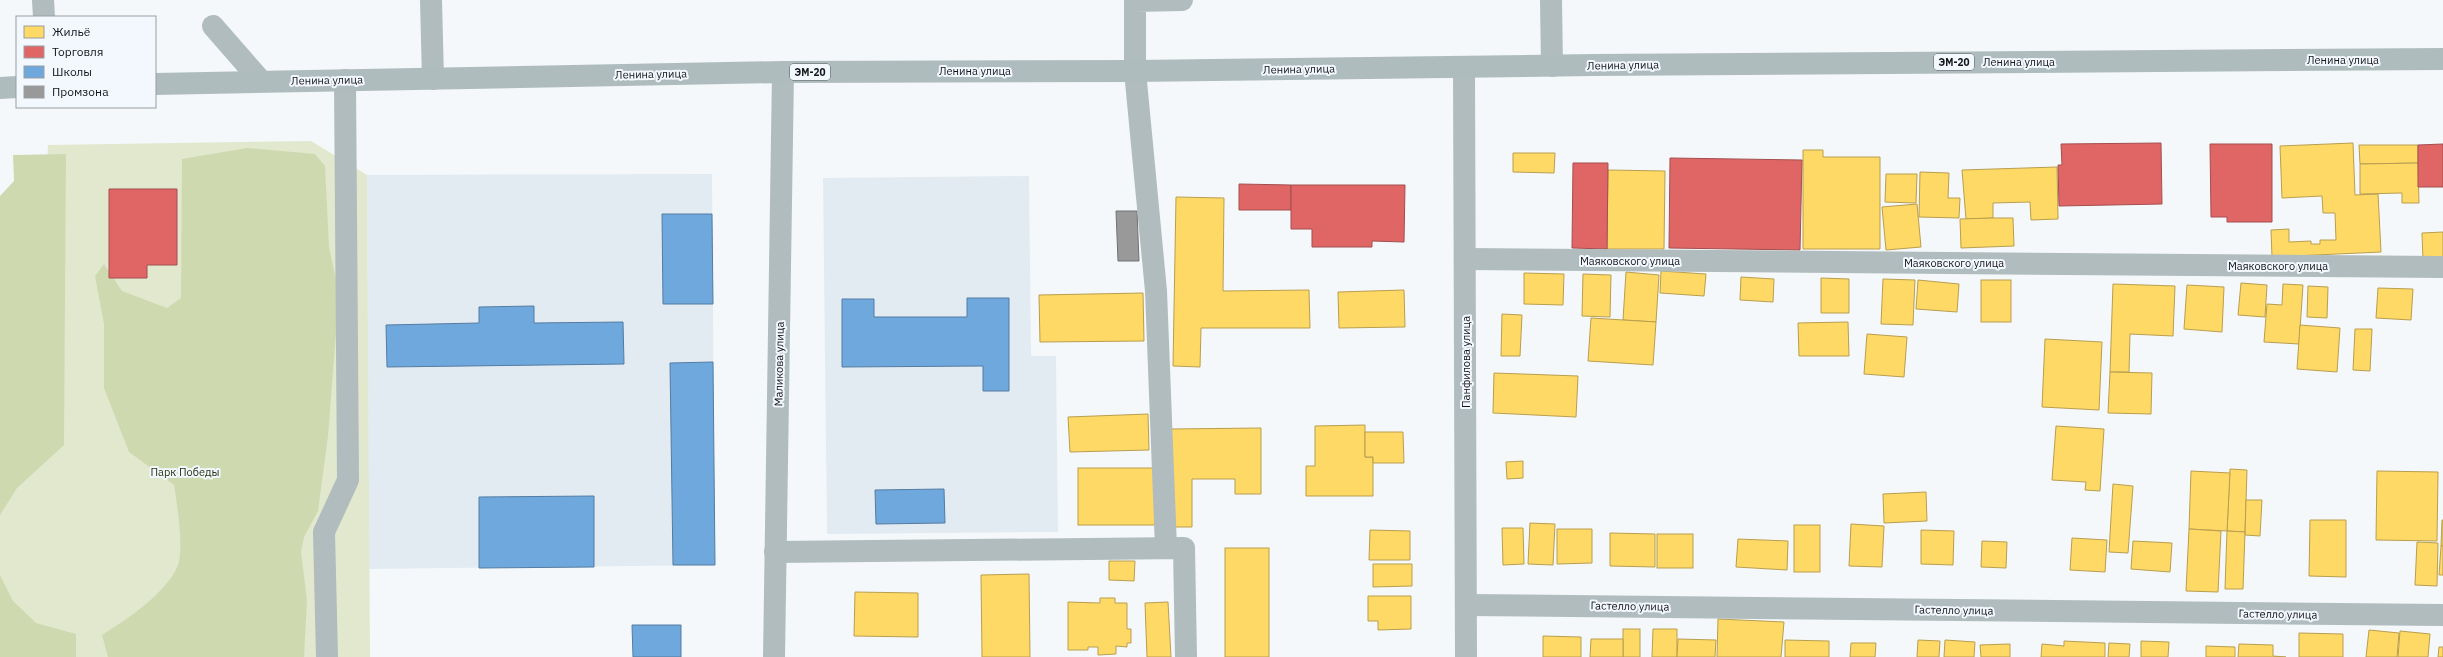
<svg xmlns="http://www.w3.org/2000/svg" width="2443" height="657" viewBox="0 0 2443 657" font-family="'IBM Plex Sans',sans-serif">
	<rect width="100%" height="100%" fill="#f5f8fa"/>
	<!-- built -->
	<g fill="#e2ebf2">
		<polygon points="712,174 715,565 369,569 367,175"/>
		<polygon points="1029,176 1031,356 1056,356 1058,532 827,534 823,178"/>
	</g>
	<!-- green -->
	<polygon fill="#e1e8ce" points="311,141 367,175 370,657 0,657 0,227 45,212 48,145"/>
	<!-- forest -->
	<g fill="#cfd9b0">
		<path d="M 247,148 L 315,154 L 325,166 L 329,247 L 339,294 L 328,436 L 318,511 L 304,537 L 301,552 L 307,600 L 304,657 L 108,657 L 102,635 C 126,620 167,593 178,565 C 184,548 177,503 174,485 L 129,452 L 104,388 L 104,324 L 95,276 L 104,264 L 122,291 L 167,308 L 181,298 L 182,159 Z"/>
		<polygon points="66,154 64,445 17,488 0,515 0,196 14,181 13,155"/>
		<polygon points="0,575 13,601 36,623 76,634 76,657 0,657"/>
	</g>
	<!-- homes -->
	<g fill="#ffd966" stroke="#b89e4f">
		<polygon points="2353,143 2355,195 2378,194 2381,252 2272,257 2271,230 2289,229 2289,242 2311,241 2311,244 2320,244 2320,240 2336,240 2335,213 2323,213 2322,196 2282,198 2280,146"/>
		<polygon points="2359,145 2418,145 2418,163 2360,164"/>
		<polygon points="1803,150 1823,150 1823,157 1880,157 1880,249 1803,249"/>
		<polygon points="1513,153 1555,153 1554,173 1513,172"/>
		<polygon points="2418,163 2419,203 2402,203 2402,193 2360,194 2360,164"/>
		<polygon points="2057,167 2058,219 2031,220 2030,202 1993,203 1993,218 1966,219 1962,170"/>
		<polygon points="1608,170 1665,171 1664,249 1607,249"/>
		<polygon points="1920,172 1949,173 1948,198 1960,198 1959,218 1919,217"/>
		<polygon points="1886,174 1917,174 1916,203 1885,202"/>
		<polygon points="1176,197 1224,198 1223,291 1309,290 1310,328 1201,328 1200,367 1173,366"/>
		<polygon points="1917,204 1921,247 1886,250 1882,207"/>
		<polygon points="1993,218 2013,218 2014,246 1961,248 1960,219"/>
		<polygon points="2443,232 2443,260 2423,260 2422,233"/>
		<polygon points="1661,271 1706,274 1704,296 1660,293"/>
		<polygon points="1626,272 1659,275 1656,322 1623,320"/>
		<polygon points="1524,273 1564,274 1563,305 1524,304"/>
		<polygon points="1583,274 1611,275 1610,317 1582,316"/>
		<polygon points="1741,277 1774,279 1773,302 1740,300"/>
		<polygon points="1821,278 1849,279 1849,313 1821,313"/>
		<polygon points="1883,279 1915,280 1913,325 1881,324"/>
		<polygon points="1918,280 1959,284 1957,312 1916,309"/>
		<rect x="1981" y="280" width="30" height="42"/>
		<polygon points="2241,283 2267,285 2265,317 2238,315"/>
		<polygon points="2113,284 2175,286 2173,336 2130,334 2129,372 2110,372"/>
		<polygon points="2283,284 2303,285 2299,344 2264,342 2267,304 2282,305"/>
		<polygon points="2187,285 2224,287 2222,332 2184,329"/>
		<polygon points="2308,286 2328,287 2327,318 2307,317"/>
		<polygon points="2378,288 2413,289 2411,320 2376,318"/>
		<polygon points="1404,290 1405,327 1339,328 1338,292"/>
		<polygon points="1143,293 1144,341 1040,342 1039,295"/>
		<polygon points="1502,314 1522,315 1520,356 1501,356"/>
		<polygon points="1591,318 1656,322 1653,365 1588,361"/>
		<polygon points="1848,322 1849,356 1799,356 1798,323"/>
		<polygon points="2300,325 2340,328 2337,372 2297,369"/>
		<polygon points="2355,329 2372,329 2370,371 2353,370"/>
		<polygon points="1867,334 1907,337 1904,377 1864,374"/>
		<polygon points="2045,339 2102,342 2099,410 2042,407"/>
		<polygon points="2110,372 2152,373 2151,414 2108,413"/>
		<polygon points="1494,373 1578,376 1576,417 1493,413"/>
		<polygon points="1148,414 1149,450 1070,452 1068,417"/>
		<polygon points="1365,425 1365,457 1373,457 1373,496 1306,496 1306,466 1315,466 1315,426"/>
		<polygon points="2056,426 2104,429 2100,491 2085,490 2086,482 2052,480"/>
		<polygon points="1261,428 1261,494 1235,494 1235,479 1192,479 1192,527 1172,527 1171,429"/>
		<polygon points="1365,432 1403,432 1404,463 1373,463 1373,457 1365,457"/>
		<polygon points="1523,461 1523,478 1507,479 1506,462"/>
		<rect x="1078" y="468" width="77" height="57"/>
		<polygon points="2230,469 2247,470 2245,532 2227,531"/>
		<polygon points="2191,471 2230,473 2227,531 2189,529"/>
		<polygon points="2377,471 2438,472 2437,541 2376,540"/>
		<polygon points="2113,484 2133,486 2128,553 2109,552"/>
		<polygon points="1926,492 1927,521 1884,523 1883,494"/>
		<polygon points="2246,500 2262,500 2260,536 2245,535"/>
		<polygon points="2310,520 2346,520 2346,577 2309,576"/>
		<polygon points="2442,520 2443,520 2443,546 2441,546"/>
		<polygon points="1530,523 1555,524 1553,565 1528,564"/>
		<polygon points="1851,524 1884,526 1882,567 1849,566"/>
		<rect x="1794" y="525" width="26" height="47"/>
		<polygon points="1502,528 1523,528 1524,564 1503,565"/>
		<polygon points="1557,529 1592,529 1592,563 1557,564"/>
		<polygon points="2189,529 2221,531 2218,592 2186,591"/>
		<polygon points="1370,530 1410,531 1410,560 1369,560"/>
		<polygon points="1921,530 1954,531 1953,565 1921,564"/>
		<polygon points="2227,531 2245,532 2243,589 2225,589"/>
		<polygon points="1610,533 1655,534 1655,567 1610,566"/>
		<rect x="1657" y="534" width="36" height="34"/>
		<polygon points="2072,538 2107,540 2105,572 2070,570"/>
		<polygon points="1738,539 1788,541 1787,570 1736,567"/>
		<polygon points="1982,541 2007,542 2006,568 1981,567"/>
		<polygon points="2133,541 2172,543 2170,572 2131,569"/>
		<polygon points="2417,542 2438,543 2437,586 2415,585"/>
		<polygon points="2441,546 2443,546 2443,575 2439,575"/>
		<rect x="1225" y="548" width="44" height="109"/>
		<polygon points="1109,561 1135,561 1134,581 1109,580"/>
		<polygon points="1373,564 1412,564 1412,586 1373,587"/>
		<polygon points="1029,574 1030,657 982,657 981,575"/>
		<polygon points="855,592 918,593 918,637 854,636"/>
		<polygon points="1368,596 1411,596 1411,629 1378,630 1378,621 1368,621"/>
		<polygon points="1100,598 1115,598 1115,603 1127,603 1127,629 1131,629 1131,643 1127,643 1127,647 1116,646 1116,654 1098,655 1098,647 1088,647 1088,650 1068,650 1068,602 1100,603"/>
		<polygon points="1168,602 1171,657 1147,657 1145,603"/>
		<polygon points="1718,619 1784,622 1781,657 1717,657"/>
		<rect x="1623" y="629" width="17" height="28"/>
		<polygon points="1653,629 1677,629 1677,657 1652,657"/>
		<polygon points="2369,630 2399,633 2397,657 2366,657"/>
		<polygon points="2400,631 2430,634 2428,657 2398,657"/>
		<polygon points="2299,633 2343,634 2343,657 2299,657"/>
		<polygon points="1543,636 1581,637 1581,657 1543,657"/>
		<polygon points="1591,639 1623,639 1623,657 1590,657"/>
		<polygon points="1678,639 1716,640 1715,657 1677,657"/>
		<polygon points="1785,640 1829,641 1829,657 1785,657"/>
		<polygon points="1918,640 1940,641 1939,657 1917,657"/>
		<polygon points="1945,640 1975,642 1974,657 1944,657"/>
		<polygon points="2064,641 2105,643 2105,657 2041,657 2042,644 2064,646"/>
		<polygon points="2141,641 2169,642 2168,657 2141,657"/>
		<polygon points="1851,643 1876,643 1875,657 1850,657"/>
		<polygon points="2109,643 2130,644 2129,657 2108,657"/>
		<polygon points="2010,644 2010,657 1981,657 1980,645"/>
		<polygon points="2239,644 2273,645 2273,656 2286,657 2238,657"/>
		<polygon points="2206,646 2235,647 2235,657 2206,657"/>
		<polygon points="2439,647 2443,647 2443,657 2438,657"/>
	</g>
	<!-- shops -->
	<g fill="#e06666" stroke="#a34e4f">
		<polygon points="2161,143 2162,204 2059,206 2058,165 2062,165 2061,144"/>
		<polygon points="2210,144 2272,144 2272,222 2227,222 2227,217 2211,217"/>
		<polygon points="2443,144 2443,187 2418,187 2418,145"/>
		<polygon points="1670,158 1802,160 1800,250 1669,248"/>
		<polygon points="1573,163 1608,163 1607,249 1572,248"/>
		<polygon points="1239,184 1291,185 1291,210 1239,210"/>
		<polygon points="1291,185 1405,185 1404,242 1372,241 1372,247 1312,247 1312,229 1291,229"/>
		<polygon points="109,189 177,189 177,265 147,265 147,278 109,278"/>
	</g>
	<!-- schools -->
	<g fill="#6fa8dc" stroke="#547ca1">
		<polygon points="662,214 712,214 713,304 663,304"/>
		<polygon points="967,298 1009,298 1009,391 983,391 983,366 842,367 842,299 874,299 874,317 967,317"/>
		<polygon points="534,306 534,323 623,322 624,364 387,367 386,325 479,323 479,307"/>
		<polygon points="713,362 715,565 673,565 670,363"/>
		<polygon points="944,489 945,523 876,524 875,490"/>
		<polygon points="594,496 594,567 479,568 479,497"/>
		<polygon points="632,625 681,625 681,657 633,657"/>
	</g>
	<!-- industry -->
	<polygon fill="#999" stroke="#717272" points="1116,211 1137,211 1139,261 1118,261"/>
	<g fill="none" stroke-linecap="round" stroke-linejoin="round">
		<!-- minor -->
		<g stroke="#b0bcbe" stroke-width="22">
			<polyline points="43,0 44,17"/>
			<polyline points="431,0 433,79"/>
			<polyline points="1551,0 1552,66"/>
			<polyline points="213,26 261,81"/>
			<polyline points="1464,67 1466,657"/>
			<polyline points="1466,259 2443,267"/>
			<polyline points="1166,548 1156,291 1135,71 1135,1 1182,0"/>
			<polyline points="775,552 1184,548 1186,657"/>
			<polyline points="1466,605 2443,615"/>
			<polyline points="327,657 324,532 348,480 345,80"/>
			<polyline points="774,657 783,72"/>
		</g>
		<!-- major -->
		<g stroke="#afbcbe" stroke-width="22">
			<polyline points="155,84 783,72 1135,71 1594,65 2443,59"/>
			<polyline points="0,88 17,87"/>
		</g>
	</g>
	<g text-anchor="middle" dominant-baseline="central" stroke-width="4" stroke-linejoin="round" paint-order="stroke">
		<!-- shield labels -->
		<g fill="#f2f8fd" stroke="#575a5d" stroke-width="1">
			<rect x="1934" y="54" width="40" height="16" rx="3"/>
			<rect x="790" y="64" width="40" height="16" rx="3"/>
		</g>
		<g font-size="10" font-weight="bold" fill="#141618">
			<text x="1954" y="62">ЭМ-20</text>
			<text x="810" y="72">ЭМ-20</text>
		</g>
		<!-- street labels -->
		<g font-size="11" fill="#141618" stroke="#f2f8fd">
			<text x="2343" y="60">Ленина улица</text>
			<text x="2019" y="62">Ленина улица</text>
			<text transform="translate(1623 65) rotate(-1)">Ленина улица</text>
			<text transform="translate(1299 69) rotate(-1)">Ленина улица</text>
			<text x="975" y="71">Ленина улица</text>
			<text transform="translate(651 74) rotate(-1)">Ленина улица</text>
			<text transform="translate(327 80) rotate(-1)">Ленина улица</text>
			<text x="1630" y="261">Маяковского улица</text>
			<text x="1954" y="263">Маяковского улица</text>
			<text x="2278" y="266">Маяковского улица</text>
			<text transform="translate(1466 362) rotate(-90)">Панфилова улица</text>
			<text transform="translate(779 364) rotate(-89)">Маликова улица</text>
			<text transform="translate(1630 606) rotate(1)">Гастелло улица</text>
			<text transform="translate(1954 610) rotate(1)">Гастелло улица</text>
			<text transform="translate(2278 614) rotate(1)">Гастелло улица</text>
		</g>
		<!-- park labels -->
		<g font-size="11" fill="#2b3110" stroke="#f2f8fd">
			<text x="185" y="472">Парк Победы</text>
		</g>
	</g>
	<!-- legend -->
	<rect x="16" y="16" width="140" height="92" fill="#f2f8fd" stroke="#999ea1"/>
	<rect x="24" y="26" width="20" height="12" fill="#ffd966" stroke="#999ea1"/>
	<text x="52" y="36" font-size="12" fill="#141618">Жильё</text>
	<rect x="24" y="46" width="20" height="12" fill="#e06666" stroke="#999ea1"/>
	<text x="52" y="56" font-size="12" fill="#141618">Торговля</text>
	<rect x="24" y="66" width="20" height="12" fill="#6fa8dc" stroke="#999ea1"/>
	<text x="52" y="76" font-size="12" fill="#141618">Школы</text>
	<rect x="24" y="86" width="20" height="12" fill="#999999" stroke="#999ea1"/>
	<text x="52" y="96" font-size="12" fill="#141618">Промзона</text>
</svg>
